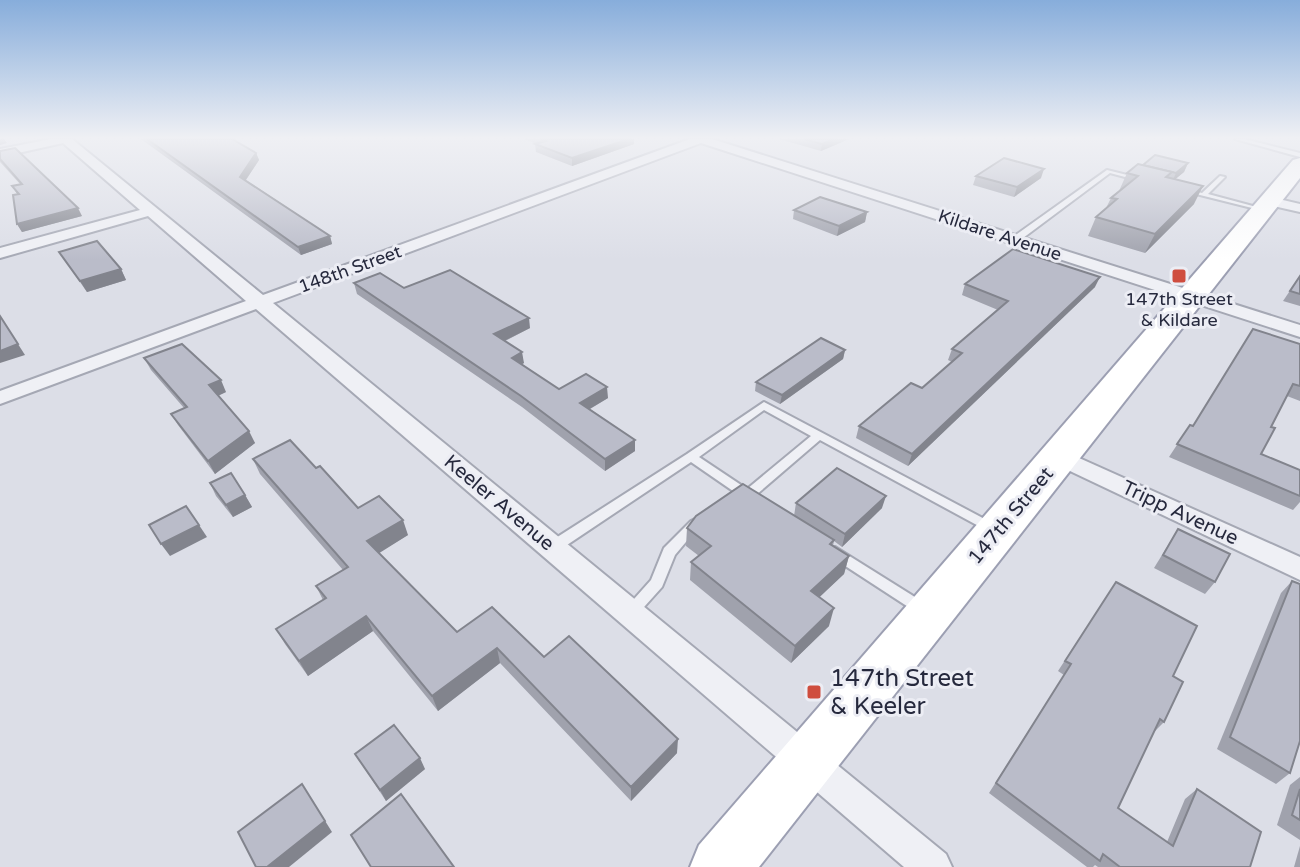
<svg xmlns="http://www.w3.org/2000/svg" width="1300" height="867" viewBox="0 0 1300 867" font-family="'Varela Round',sans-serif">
	<rect width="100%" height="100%" fill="#dcdee7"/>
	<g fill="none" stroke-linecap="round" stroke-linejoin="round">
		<!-- lane casing -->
		<g stroke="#a5a8b4" stroke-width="4">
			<g id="lane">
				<polygon points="1235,139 1244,139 1300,153 1300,157"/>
				<polygon points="1107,170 1143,179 1140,181 1110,173 1019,241 1013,241 1013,237"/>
				<polygon points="1220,176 1225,177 1208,194 1264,209 1264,211 1184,191 1187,189 1202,193"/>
				<path d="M 764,402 L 994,524 L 996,527 L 994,530 L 990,532 L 986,530 L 820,440 L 756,495 L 759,499 L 757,502 L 749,502 L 691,462 L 558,551 L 553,552 L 548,551 L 546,547 L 548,543 L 687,454 ZM 764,410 L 811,436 L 747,489 L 699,457 Z"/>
				<polygon points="695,519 699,521 701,524 675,555 662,587 636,616 631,618 626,616 624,612 626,608 651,580 664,548 691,521"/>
				<polygon points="835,547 926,604 928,608 926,612 921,614 916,612 830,556 828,552 830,548"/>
			</g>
		</g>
		<!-- street casing -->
		<g stroke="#a5a8b4" stroke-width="4">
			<g id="street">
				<polygon points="51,139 72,139 263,295 690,139 712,139 1300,325 1300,337 701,143 273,303 946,854 952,867 904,867 256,309 0,404 0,391 246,301 148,216 0,258 0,248 140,210 63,143 0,157 0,149"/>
				<polygon points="1270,197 1300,204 1300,212 1265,204 1263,201"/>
				<polygon points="1059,449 1300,557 1300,580 1051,462 1048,457"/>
			</g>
		</g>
		<!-- primary casing -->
		<g stroke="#9c9fb2" stroke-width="4">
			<polygon id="primary" points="1300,158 1300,178 759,867 690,867 699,845 1293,160"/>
		</g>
		<!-- lane -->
		<use href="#lane" fill="#eff0f5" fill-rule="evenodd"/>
		<!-- street -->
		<use href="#street" fill="#eff0f5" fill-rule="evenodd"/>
		<!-- primary -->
		<use href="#primary" fill="#fff" fill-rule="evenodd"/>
	</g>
	<!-- wall -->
	<g fill="#a0a2ad">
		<polygon points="141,139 232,139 256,153 259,160 246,180 330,236 332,244 301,255"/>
		<polygon points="524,139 634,139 634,144 572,166 536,152 535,144 537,144"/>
		<polygon points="779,139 849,139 821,151"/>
		<polygon points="0,151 82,216 22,232 17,224 17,194 12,186 20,184 0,162"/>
		<polygon points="1188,163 1184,172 1175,179 1194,204 1145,253 1088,236 1096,217 1106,208 1111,198 1119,191 1127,173"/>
		<polygon points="976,176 1041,178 1014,197 973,185"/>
		<polygon points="794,210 867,212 865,222 837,236 793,219"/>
		<polygon points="59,252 121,269 126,280 87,292"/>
		<polygon points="1300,276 1300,306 1283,301"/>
		<polygon points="354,283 404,288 530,328 505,341 524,363 522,364 559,389 608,398 590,409 635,440 635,451 605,471 522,407 357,294"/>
		<polygon points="965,284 1095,287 908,466 856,438 859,426 922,388 952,362 948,360 952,349 998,310 962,295"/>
		<polygon points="1300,344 1300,401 1287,396 1271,427 1261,454 1300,470 1300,502 1293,510 1169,457 1190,425 1192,426"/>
		<polygon points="845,350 843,359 780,404 755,391 756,382"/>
		<polygon points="144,358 226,392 218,396 255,443 215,474 178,425 171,414 184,408 151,370"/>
		<polygon points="253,459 316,468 358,508 408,535 378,553 457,632 544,657 677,753 631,801 500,663 438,711 373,631 308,676 285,644 276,629 323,600 316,586 343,570 260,474"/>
		<polygon points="210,483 245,495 252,507 233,517 216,496"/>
		<polygon points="796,503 882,508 842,547 834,541 833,546 849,556 844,574 819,597 829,626 791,663 690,580 691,562 699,556 686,546 687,528 794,516"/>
		<polygon points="1178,529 1215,582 1205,594 1154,568"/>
		<polygon points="1292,581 1290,773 1276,784 1217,749 1281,593"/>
		<polygon points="1116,582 1173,676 1164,722 1154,732 1118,808 1167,842 1185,799 1197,789 1250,867 1098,867 1095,865 1093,867 1087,867 989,793 1064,675 1058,671"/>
		<polygon points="355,754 425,769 386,801"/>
		<polygon points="1300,777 1300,840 1277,825 1290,785"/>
		<polygon points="1300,846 1300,867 1294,867"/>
	</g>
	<!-- shaded-wall -->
	<g fill="#82848d">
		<polygon points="0,139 4,139 7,143 0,145"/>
		<polygon points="629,139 634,139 634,144 572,166 572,158"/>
		<polygon points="834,139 849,139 821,151 822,144"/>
		<polygon points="256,153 259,160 243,184 240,177"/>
		<polygon points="1188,163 1184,172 1172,182 1176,173"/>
		<polygon points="1044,169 1041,178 1014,197 1017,187"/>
		<polygon points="1203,186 1194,204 1145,253 1155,234"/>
		<polygon points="78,208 82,216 22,232 17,224"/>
		<polygon points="867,212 865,222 837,236 839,226"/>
		<polygon points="330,236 332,244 301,255 298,247"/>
		<polygon points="121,269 126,280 87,292 80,281"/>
		<polygon points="1100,277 1095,287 908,466 912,454"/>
		<polygon points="0,316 25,355 0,363"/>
		<polygon points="529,318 530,328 496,345 494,334"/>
		<polygon points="845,350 843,359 780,404 782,395"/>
		<polygon points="522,352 524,363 513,369 512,358"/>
		<polygon points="221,380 226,392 215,397 209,385"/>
		<polygon points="607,387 608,398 581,414 580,403"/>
		<polygon points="249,431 255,443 215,474 208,461"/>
		<polygon points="635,440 635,451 605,471 605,459"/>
		<polygon points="245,495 252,507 233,517 226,505"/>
		<polygon points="886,496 882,508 842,547 845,534"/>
		<polygon points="403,520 408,535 373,557 367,541"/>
		<polygon points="199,525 207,537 170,556 161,544"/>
		<polygon points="849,556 844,574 807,609 811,591"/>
		<polygon points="834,608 829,626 791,663 795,646"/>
		<polygon points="366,616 373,631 308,676 299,661"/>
		<polygon points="497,648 500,663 438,711 432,696"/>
		<polygon points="678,739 677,753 631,801 631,787"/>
		<polygon points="420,758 425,769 386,801 380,790"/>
		<polygon points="302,784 332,832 289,867 267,867"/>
	</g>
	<!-- building -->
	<g fill="#babcc9" stroke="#82848d" stroke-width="2">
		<polygon points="147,139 232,139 256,153 240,177 330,236 298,247"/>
		<polygon points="540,139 629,139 572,158 535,144 546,141"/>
		<polygon points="804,139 834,139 822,144"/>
		<polygon points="15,148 78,208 17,224 13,195 19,194 12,186 22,184 0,159 0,151"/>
		<polygon points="1155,155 1188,163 1176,173 1143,165"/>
		<polygon points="1004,158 1044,169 1017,187 976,176"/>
		<polygon points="1138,164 1172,172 1166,177 1203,186 1155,234 1096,217 1117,199 1111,198 1138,176 1127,173"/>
		<polygon points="820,197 867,212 839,226 794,210"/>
		<polygon points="97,241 121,269 80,281 59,252"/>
		<polygon points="1013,249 1100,277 912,454 859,426 911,383 922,388 962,353 952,349 1008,301 965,284"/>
		<polygon points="450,270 529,318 494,334 522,352 512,358 559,389 586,374 607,387 580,403 635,440 605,459 521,396 354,283 380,273 404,288"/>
		<polygon points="1300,276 1300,294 1290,291"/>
		<polygon points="0,316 18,344 0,351"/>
		<polygon points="1253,329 1300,344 1300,386 1293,384 1271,427 1275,428 1261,454 1300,470 1300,496 1177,444 1190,425 1193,426"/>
		<polygon points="821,338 845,350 782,395 756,382"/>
		<polygon points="182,344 221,380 209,385 249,431 208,461 171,414 187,407 144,358"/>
		<polygon points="290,440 316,468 320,466 358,508 379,496 403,520 367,541 457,632 492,607 544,657 569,636 678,739 631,787 497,648 432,696 366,616 299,661 276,629 326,598 316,586 348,567 253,459"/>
		<polygon points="837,468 886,496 845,534 796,503"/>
		<polygon points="231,473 245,495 226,505 210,483"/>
		<polygon points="743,484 834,540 830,544 849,556 811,591 834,608 795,646 691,562 711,546 687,528 696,516"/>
		<polygon points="186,506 199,525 161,544 149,525"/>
		<polygon points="1178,529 1230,554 1215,582 1163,555"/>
		<polygon points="1292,581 1300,584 1300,741 1290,773 1230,737"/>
		<polygon points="1116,582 1197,626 1173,676 1183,682 1164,722 1160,719 1118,808 1173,846 1197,789 1261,832 1250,867 1120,867 1103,854 1100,861 996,783 1071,664 1065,661"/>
		<polygon points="394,725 420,758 380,790 355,754"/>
		<polygon points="302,784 325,821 267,867 256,867 238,832"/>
		<polygon points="1300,789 1300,820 1292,815"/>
		<polygon points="401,794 454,867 371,867 351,835"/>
	</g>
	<!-- sky -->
	<linearGradient id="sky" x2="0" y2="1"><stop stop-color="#87addb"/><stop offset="0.53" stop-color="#eff0f4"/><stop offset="1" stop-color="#eff0f4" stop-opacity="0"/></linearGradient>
	<rect width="1300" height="260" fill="url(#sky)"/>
	<!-- markers -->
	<g fill="#cf4d3e" stroke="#ecedf4" stroke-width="3">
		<rect x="1171" y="268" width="16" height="16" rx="4"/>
		<rect x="806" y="684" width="16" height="16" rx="4"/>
	</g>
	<g text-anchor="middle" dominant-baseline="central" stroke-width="6" stroke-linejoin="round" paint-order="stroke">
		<!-- far-street labels -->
		<g font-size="18" fill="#26293d" stroke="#ecedf4">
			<text transform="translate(1000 235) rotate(18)">Kildare Avenue</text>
			<text transform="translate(350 269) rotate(-20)">148th Street</text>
		</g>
		<!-- far-poi labels -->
		<g font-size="18" fill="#26293d" stroke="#ecedf4">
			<text x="1179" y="299">147th Street<tspan x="1179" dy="21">&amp; Kildare</tspan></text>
		</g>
		<!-- street labels -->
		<g font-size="20" fill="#26293d" stroke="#ecedf4">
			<text transform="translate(499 503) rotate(40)">Keeler Avenue</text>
			<text transform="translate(1180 513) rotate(25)">Tripp Avenue</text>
			<text transform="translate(1011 516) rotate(-50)">147th Street</text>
		</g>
		<!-- near-poi labels -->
		<g font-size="24" fill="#26293d" stroke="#ecedf4" text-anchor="start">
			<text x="830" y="678">147th Street<tspan x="830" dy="28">&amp; Keeler</tspan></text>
		</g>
	</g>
</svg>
